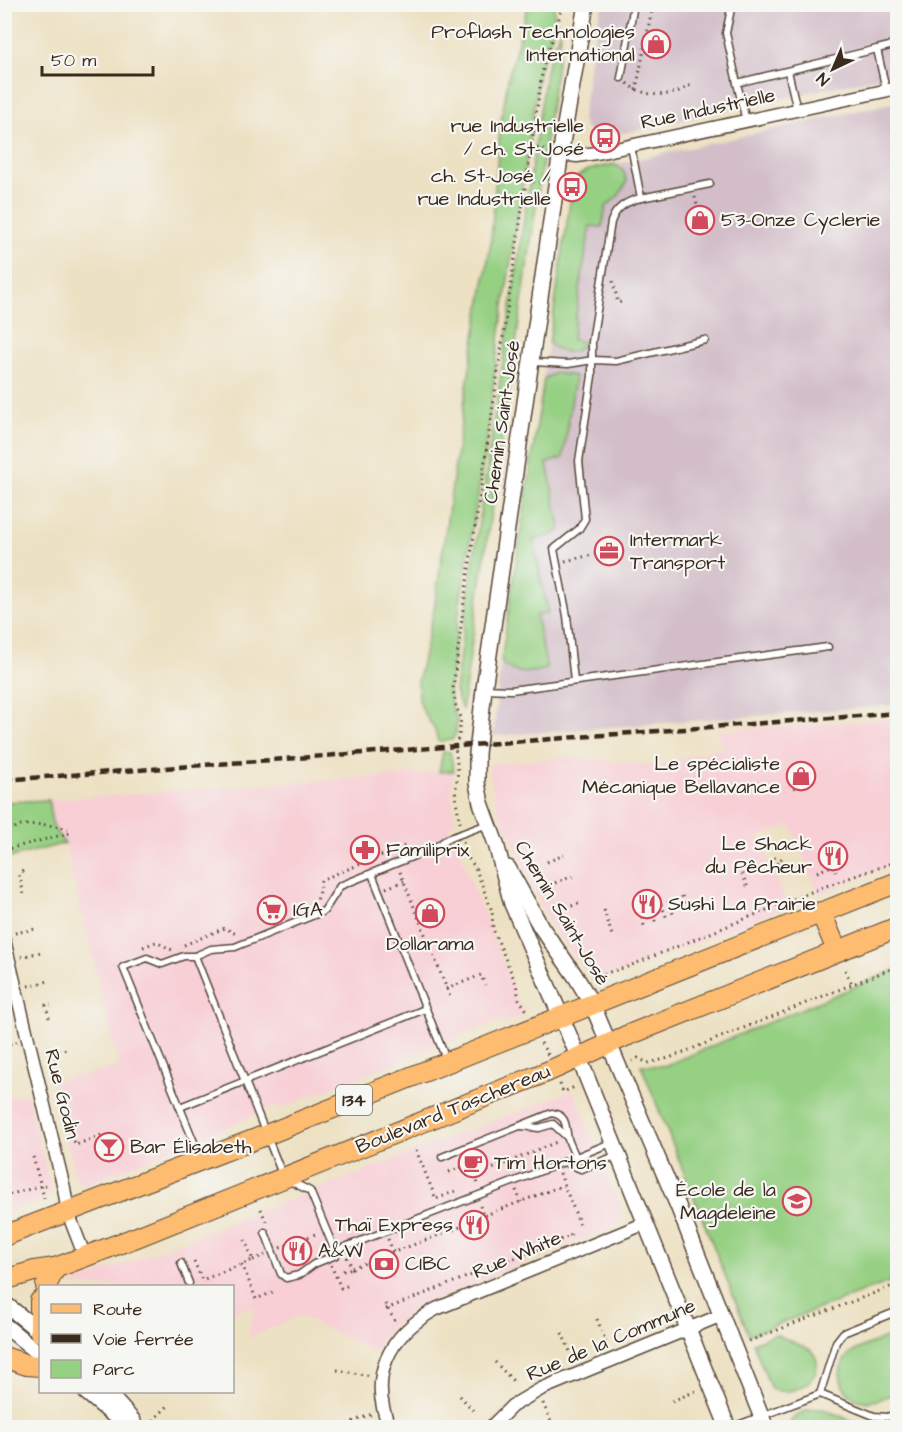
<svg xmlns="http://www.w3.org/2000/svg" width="902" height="1432" viewBox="0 0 902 1432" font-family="'Architects Daughter',sans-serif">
	<rect width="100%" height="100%" fill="#f6f6f2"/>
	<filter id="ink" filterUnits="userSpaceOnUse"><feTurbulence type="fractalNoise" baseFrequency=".0167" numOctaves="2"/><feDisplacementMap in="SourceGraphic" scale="12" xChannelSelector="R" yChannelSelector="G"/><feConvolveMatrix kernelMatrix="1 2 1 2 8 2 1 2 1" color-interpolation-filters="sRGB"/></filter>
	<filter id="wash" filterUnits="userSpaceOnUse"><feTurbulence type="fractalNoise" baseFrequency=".008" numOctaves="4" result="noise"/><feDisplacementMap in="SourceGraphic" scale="24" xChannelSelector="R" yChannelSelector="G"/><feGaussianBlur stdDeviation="1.35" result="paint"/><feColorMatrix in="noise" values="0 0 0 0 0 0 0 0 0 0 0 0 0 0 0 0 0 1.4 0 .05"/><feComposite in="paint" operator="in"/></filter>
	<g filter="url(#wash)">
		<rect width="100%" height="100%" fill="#ede1c3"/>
		<!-- built -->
		<g fill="#f7cfd5">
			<polygon points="897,718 897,863 819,894 790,825 759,837 788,907 602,980 596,979 584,969 549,923 497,807 490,778 489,764 568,757 657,765 724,747 717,731"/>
			<polygon points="454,771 451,792 456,821 449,826 514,990 516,999 526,1014 512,1020 499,1021 282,1108 271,1107 244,1120 89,1183 83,1184 78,1181 75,1176 53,1081 119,1067 65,844 56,834 52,825 49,800"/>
			<polygon points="573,1090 622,1213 621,1219 609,1228 414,1308 396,1324 383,1338 376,1353 300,1316 248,1338 254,1305 233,1313 232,1286 67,1286"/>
			<polygon points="27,1094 51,1189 50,1194 42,1200 5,1213 5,1099"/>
		</g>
		<!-- industrial -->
		<g fill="#d2bdc8">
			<polygon points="602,5 897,5 897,73 606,137 596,136 585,128 582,119 591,56"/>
			<polygon points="897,102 897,705 493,736 501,662 571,192 578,175 585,171"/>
		</g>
		<!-- green -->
		<g fill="#96d083" stroke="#687d50" stroke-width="1.5">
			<polygon points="528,5 554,5 555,27 545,51 540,69 498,345 486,446 460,603 449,692 452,709 457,719 456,733 452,740 438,741 435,730 423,711 419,699 418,680 434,610 463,410 491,241 500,127 508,79"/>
			<polygon points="561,30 558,57 462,710 455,691 466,609 546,71 551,52"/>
			<path d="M 614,164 L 624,172 L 627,182 L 619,195 L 606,207 L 602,227 L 590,226 L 572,340 L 584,342 L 583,345 C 571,356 562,353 549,344 L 573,182 C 582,168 599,168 614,164 Z"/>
			<path d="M 555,373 L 575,376 L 563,458 L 547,463 L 560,527 L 555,534 L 533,540 L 548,613 L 536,616 L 547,669 C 529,673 516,677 501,662 L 544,379 Z"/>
			<polygon points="443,752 450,752 454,771 439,772"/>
			<path d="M 49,800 C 50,818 52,830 65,843 L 5,859 L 5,802 Z"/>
			<polygon points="897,969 897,1279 749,1335 641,1065 664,1066"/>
			<path d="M 775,1334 L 811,1350 C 832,1375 794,1399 771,1389 L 753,1343 Z"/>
			<path d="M 897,1334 L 897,1392 C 887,1396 874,1404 862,1401 C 841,1397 832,1368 850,1354 C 863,1344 883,1340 897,1334 Z"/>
			<path d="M 814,1409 L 823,1409 L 867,1427 L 788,1427 C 793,1415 802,1411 814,1409 Z"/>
		</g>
	</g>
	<g filter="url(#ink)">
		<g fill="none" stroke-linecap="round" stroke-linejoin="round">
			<!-- service casing -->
			<g stroke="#564537" stroke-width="9">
				<g id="service">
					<polyline points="732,4 726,33 737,83"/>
					<polyline points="877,49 898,44"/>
					<polyline points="788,71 797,110"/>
					<polyline points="621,78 634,4"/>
					<polyline points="746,121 737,83 877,49 886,90"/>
					<polyline points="631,146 641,198 710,184"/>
					<polyline points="533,362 568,364 593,360 616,361 705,340"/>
					<path d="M 574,681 L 567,616 L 554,549 L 579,529 L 585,519 L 579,461 L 592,376 L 592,342 L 611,222 C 616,207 627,201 641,198"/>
					<polyline points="484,689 511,690 828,647"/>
					<polyline points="372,874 446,1059"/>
					<polyline points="195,956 184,956 162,964 147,958 123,967 200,1157"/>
					<polyline points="180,1107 425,1009"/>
					<polyline points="521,1126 539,1128 553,1124 567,1137"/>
					<polyline points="613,1142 564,1162 581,1169 618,1155"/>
					<path d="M 442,1157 L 552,1113 C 568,1116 565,1126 568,1139 C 570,1145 573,1151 576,1157"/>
					<polyline points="282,1174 195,956 211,949 235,947 324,911 340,886 436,847 447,839 488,824"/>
					<polyline points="290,1181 310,1191 335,1251 564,1162"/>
					<polyline points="265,1232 281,1274 286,1278 299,1275 314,1264 336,1255"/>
					<polyline points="181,1263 189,1283"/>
					<polyline points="820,1394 836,1342 843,1333 898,1311"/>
					<polyline points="730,1428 820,1394 874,1416 887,1417 898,1413"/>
				</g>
			</g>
			<!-- minor casing -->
			<g stroke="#564537" stroke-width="15">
				<g id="minor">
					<polyline points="561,154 577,156 602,152 898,88"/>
					<polyline points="4,940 64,1188 68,1213 85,1257"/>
					<path d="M 390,1428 C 367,1376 389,1335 436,1309 L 646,1223"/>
					<polyline points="490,1428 512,1406 541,1389 722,1315"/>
				</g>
			</g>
			<!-- tertiary casing -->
			<g stroke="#564537" stroke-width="18">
				<g id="tertiary">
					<polyline points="586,4 563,137 484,689 477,754 477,783 481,803 496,844 512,904 579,1058 728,1428"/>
					<polyline points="508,868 541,927 576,977 592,1004 678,1206 766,1428"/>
					<polyline points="4,1303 40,1332"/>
					<polyline points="4,1325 40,1354"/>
					<polyline points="86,1392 129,1428"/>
					<polyline points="107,1392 133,1421"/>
				</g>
			</g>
			<!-- primary casing -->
			<g stroke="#564537" stroke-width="22">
				<g id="primary">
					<polyline points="821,912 837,951"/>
					<polyline points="4,1236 266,1135 898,882"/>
					<polyline points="4,1280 34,1271 55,1268 137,1237 549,1071 626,1036 898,927"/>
					<polyline points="46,1286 55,1268"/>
					<polyline points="40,1332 40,1301"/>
					<polyline points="4,1357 27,1365 40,1366"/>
				</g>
			</g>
			<!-- path -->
			<g stroke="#564537" stroke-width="3" stroke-dasharray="1.5 4.5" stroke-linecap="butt">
				<path d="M 627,83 C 645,99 675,98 693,83"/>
				<polyline points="636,90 653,4"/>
				<polyline points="534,131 546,134"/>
				<polyline points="531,147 548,151"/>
				<polyline points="527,180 539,183"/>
				<polyline points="695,197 699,213"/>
				<polyline points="613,281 618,303 621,302"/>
				<polyline points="565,561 601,553"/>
				<polyline points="794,788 802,784"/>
				<path d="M 460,823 L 455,795 L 458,771 L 455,746 L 459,736 L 461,717 L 456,707 L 453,689 L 464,602 L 542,74 C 547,50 558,29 562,4"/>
				<path d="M 4,834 C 20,820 49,824 68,829"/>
				<polyline points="463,842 465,854 475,867 492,911 493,929 516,984 519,999 528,1012"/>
				<polyline points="4,850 70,833"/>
				<polyline points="774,857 777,863 782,858"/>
				<polyline points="547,862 564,855"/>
				<polyline points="740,868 748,888"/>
				<polyline points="23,871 19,874 24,895"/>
				<polyline points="400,872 451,999"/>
				<polyline points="817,872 834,865 836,871"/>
				<polyline points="555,883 573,876"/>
				<polyline points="386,888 404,881"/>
				<polyline points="682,896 687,911"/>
				<polyline points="668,901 674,916"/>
				<polyline points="314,903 317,902 321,880 405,846 406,850"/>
				<polyline points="661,904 667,919"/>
				<polyline points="566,908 583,902"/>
				<polyline points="650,909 656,923"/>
				<polyline points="604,910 612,935"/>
				<polyline points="639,913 645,928"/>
				<polyline points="15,933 35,929"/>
				<polyline points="184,945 225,928 236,934 238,933"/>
				<polyline points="143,947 156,942 172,950"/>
				<polyline points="21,957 41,952"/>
				<polyline points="845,970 852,984"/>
				<polyline points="592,977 627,967 823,887 898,861"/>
				<polyline points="28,986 49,981"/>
				<polyline points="446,989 481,975 485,985"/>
				<polyline points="49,1018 46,1005 51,1005"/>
				<polyline points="541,1043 548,1055"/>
				<polyline points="4,1045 17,1042"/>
				<polyline points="58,1051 67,1049"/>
				<polyline points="632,1061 638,1058 648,1063 669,1058 898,966"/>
				<polyline points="560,1084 563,1092 577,1086"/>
				<polyline points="74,1141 76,1145 104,1134"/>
				<polyline points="416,1150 436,1199 456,1191"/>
				<polyline points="110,1154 112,1160"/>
				<polyline points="465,1156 475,1176 559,1141"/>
				<polyline points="33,1157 45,1201"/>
				<polyline points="449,1172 469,1164"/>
				<polyline points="560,1173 564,1185"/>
				<polyline points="475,1176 479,1186"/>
				<polyline points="516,1190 521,1202"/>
				<polyline points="4,1196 49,1184"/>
				<polyline points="480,1206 483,1216 564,1185 581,1227"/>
				<polyline points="261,1209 266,1222"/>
				<polyline points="388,1239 393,1252"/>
				<polyline points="560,1240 571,1236 569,1232"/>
				<polyline points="280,1248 318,1233"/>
				<polyline points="347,1257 352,1268 484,1218"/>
				<polyline points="253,1260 265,1255"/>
				<polyline points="194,1261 202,1280 253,1260 245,1240"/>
				<polyline points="242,1264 256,1299 276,1291"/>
				<polyline points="331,1265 341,1288 350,1285"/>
				<polyline points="343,1271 352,1268"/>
				<polyline points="385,1304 396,1323"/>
				<polyline points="386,1309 560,1240 561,1243"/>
				<polyline points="597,1319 606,1342"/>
				<polyline points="562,1333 572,1356"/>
				<polyline points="749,1341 898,1284"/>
				<polyline points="495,1362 514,1382"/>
				<polyline points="337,1370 371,1376"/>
				<polyline points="460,1396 476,1414"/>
				<polyline points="672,1401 696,1391"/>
				<polyline points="543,1403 552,1424"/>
				<polyline points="153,1420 169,1405"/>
				<polyline points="347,1424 372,1414"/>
			</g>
			<!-- service -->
			<use href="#service" stroke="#fff" stroke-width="6"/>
			<!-- minor -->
			<use href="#minor" stroke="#fff" stroke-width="12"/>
			<!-- tertiary -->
			<use href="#tertiary" stroke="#fff" stroke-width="15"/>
			<!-- primary -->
			<use href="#primary" stroke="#fdbc70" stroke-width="20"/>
			<!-- rail -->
			<polyline stroke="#3b2a1e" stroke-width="4.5" stroke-dasharray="9 4.5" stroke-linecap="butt" points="4,780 898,713"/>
		</g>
	</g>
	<!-- icons -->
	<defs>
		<g id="shop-ring" transform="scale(1.5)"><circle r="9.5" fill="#f6f6f2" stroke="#d1495b" stroke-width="1.5"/><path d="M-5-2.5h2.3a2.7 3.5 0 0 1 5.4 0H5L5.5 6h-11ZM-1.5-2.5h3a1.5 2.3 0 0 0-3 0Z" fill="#d1495b"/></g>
		<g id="bus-ring" transform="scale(1.5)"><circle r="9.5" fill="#f6f6f2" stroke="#d1495b" stroke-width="1.5"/><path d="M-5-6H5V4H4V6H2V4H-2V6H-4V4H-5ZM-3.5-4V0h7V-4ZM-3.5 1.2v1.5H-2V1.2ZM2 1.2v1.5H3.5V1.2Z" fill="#d1495b"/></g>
		<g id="office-ring" transform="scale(1.5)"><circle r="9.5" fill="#f6f6f2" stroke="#d1495b" stroke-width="1.5"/><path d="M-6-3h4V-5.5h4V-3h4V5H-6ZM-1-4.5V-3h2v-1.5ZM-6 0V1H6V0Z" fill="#d1495b"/></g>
		<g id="pharmacy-ring" transform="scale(1.5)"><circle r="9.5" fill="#f6f6f2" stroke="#d1495b" stroke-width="1.5"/><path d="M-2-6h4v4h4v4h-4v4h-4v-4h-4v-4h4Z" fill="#d1495b"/></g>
		<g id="restaurant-ring" transform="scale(1.5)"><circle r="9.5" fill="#f6f6f2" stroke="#d1495b" stroke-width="1.5"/><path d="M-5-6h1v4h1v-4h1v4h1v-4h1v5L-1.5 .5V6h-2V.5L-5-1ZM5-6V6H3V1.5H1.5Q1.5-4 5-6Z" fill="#d1495b"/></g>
		<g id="supermarket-ring" transform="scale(1.5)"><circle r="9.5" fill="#f6f6f2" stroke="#d1495b" stroke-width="1.5"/><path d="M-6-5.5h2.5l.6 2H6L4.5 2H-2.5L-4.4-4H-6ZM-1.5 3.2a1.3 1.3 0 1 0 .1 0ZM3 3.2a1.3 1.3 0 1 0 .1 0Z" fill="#d1495b"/></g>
		<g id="bar-ring" transform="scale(1.5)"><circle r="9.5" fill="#f6f6f2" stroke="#d1495b" stroke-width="1.5"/><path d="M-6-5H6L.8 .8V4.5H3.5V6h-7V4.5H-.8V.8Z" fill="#d1495b"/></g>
		<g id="cafe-ring" transform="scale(1.5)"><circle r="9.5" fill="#f6f6f2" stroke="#d1495b" stroke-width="1.5"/><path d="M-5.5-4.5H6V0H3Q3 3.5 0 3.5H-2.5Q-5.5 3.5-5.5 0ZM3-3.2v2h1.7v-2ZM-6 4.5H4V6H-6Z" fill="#d1495b"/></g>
		<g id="school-ring" transform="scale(1.5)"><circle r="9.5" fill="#f6f6f2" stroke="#d1495b" stroke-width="1.5"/><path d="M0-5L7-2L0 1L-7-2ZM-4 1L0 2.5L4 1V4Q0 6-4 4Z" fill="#d1495b"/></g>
		<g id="bank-ring" transform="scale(1.5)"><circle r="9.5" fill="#f6f6f2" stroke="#d1495b" stroke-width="1.5"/><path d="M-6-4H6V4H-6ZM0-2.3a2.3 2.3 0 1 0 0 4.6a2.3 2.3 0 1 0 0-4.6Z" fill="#d1495b"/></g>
	</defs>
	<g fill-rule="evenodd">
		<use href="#shop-ring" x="656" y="44"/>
		<use href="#bus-ring" x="605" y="138"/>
		<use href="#bus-ring" x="572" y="187"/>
		<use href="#shop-ring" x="700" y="220"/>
		<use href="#office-ring" x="609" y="551"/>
		<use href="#shop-ring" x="801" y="776"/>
		<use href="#pharmacy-ring" x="365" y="850"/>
		<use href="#restaurant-ring" x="833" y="856"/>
		<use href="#restaurant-ring" x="647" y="904"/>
		<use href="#supermarket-ring" x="272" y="910"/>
		<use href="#shop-ring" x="430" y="913"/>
		<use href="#bar-ring" x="109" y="1147"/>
		<use href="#cafe-ring" x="473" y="1163"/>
		<use href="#school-ring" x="797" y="1201"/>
		<use href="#restaurant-ring" x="474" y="1225"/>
		<use href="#restaurant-ring" x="297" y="1251"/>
		<use href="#bank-ring" x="384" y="1264"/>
	</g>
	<g text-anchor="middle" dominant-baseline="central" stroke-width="4.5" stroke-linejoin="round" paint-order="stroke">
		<!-- shield labels -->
		<rect fill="#f6f6f2" stroke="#73675e" stroke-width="1.5" x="336" y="1085" width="36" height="30" rx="4.5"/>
		<g font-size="18" font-weight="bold" fill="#3b2a1e">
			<text x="354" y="1100">134</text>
		</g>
		<!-- poi labels -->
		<g font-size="20" fill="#3b2a1e" stroke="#f6f6f2" text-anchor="start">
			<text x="635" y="32" text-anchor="end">Proflash Technologies<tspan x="635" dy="23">International</tspan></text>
			<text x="584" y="126" text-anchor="end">rue Industrielle<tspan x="584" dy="23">/ ch. St-José</tspan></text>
			<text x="551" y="176" text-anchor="end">ch. St-José /<tspan x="551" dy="23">rue Industrielle</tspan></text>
			<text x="721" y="220">53-Onze Cyclerie</text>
			<text x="630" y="540">Intermark<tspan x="630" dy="23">Transport</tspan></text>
			<text x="780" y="764" text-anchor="end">Le spécialiste<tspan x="780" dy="23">Mécanique Bellavance</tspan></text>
			<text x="812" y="844" text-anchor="end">Le Shack<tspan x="812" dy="23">du Pêcheur</tspan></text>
			<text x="386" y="850">Familiprix</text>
			<text x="668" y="904">Sushi La Prairie</text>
			<text x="293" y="910">IGA</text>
			<text x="430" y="944" text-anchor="middle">Dollarama</text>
			<text x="130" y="1147">Bar Élisabeth</text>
			<text x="494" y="1163">Tim Hortons</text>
			<text x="776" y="1190" text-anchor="end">École de la<tspan x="776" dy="23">Magdeleine</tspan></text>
			<text x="453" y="1225" text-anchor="end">Thaï Express</text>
			<text x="318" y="1251">A&amp;W</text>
			<text x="405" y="1264">CIBC</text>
		</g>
		<!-- street labels -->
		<g font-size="20" fill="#3b2a1e" stroke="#f6f6f2">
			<text transform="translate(708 109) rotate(-12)">Rue Industrielle</text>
			<text transform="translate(502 422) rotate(-82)">Chemin Saint-José</text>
			<text transform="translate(562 913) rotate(59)">Chemin Saint-José</text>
			<text transform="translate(62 1094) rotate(76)">Rue Godin</text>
			<text transform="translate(453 1109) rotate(-22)">Boulevard Taschereau</text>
			<text transform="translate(517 1255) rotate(-23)">Rue White</text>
			<text transform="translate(611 1340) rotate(-23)">Rue de la Commune</text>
		</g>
	</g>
	<!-- margin -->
	<rect width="902" height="1432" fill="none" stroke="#f6f6f2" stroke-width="24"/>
	<!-- legend -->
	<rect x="39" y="1285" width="195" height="108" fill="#f6f6f2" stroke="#aba49d" stroke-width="1.5"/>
	<rect x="51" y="1304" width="30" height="9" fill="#fdbc70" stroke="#aba49d" stroke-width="1.5"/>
	<text x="93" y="1315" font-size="18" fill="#3b2a1e">Route</text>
	<rect x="51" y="1334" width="30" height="9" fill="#3b2a1e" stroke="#aba49d" stroke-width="1.5"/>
	<text x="93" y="1345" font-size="18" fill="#3b2a1e">Voie ferrée</text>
	<rect x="51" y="1360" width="30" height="18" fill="#96d083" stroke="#aba49d" stroke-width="1.5"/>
	<text x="93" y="1375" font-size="18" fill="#3b2a1e">Parc</text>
	<!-- north arrow -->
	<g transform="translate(833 69) rotate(224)" stroke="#f6f6f2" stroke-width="4.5" paint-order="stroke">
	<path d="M0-4.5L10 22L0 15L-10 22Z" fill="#3b2a1e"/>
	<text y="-9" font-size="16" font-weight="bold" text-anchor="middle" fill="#3b2a1e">N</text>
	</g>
	<!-- scale -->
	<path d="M42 66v9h111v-9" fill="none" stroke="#3b2a1e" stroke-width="3"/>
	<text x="51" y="66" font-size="18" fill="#3b2a1e" stroke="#f6f6f2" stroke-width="4.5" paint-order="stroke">50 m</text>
</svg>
